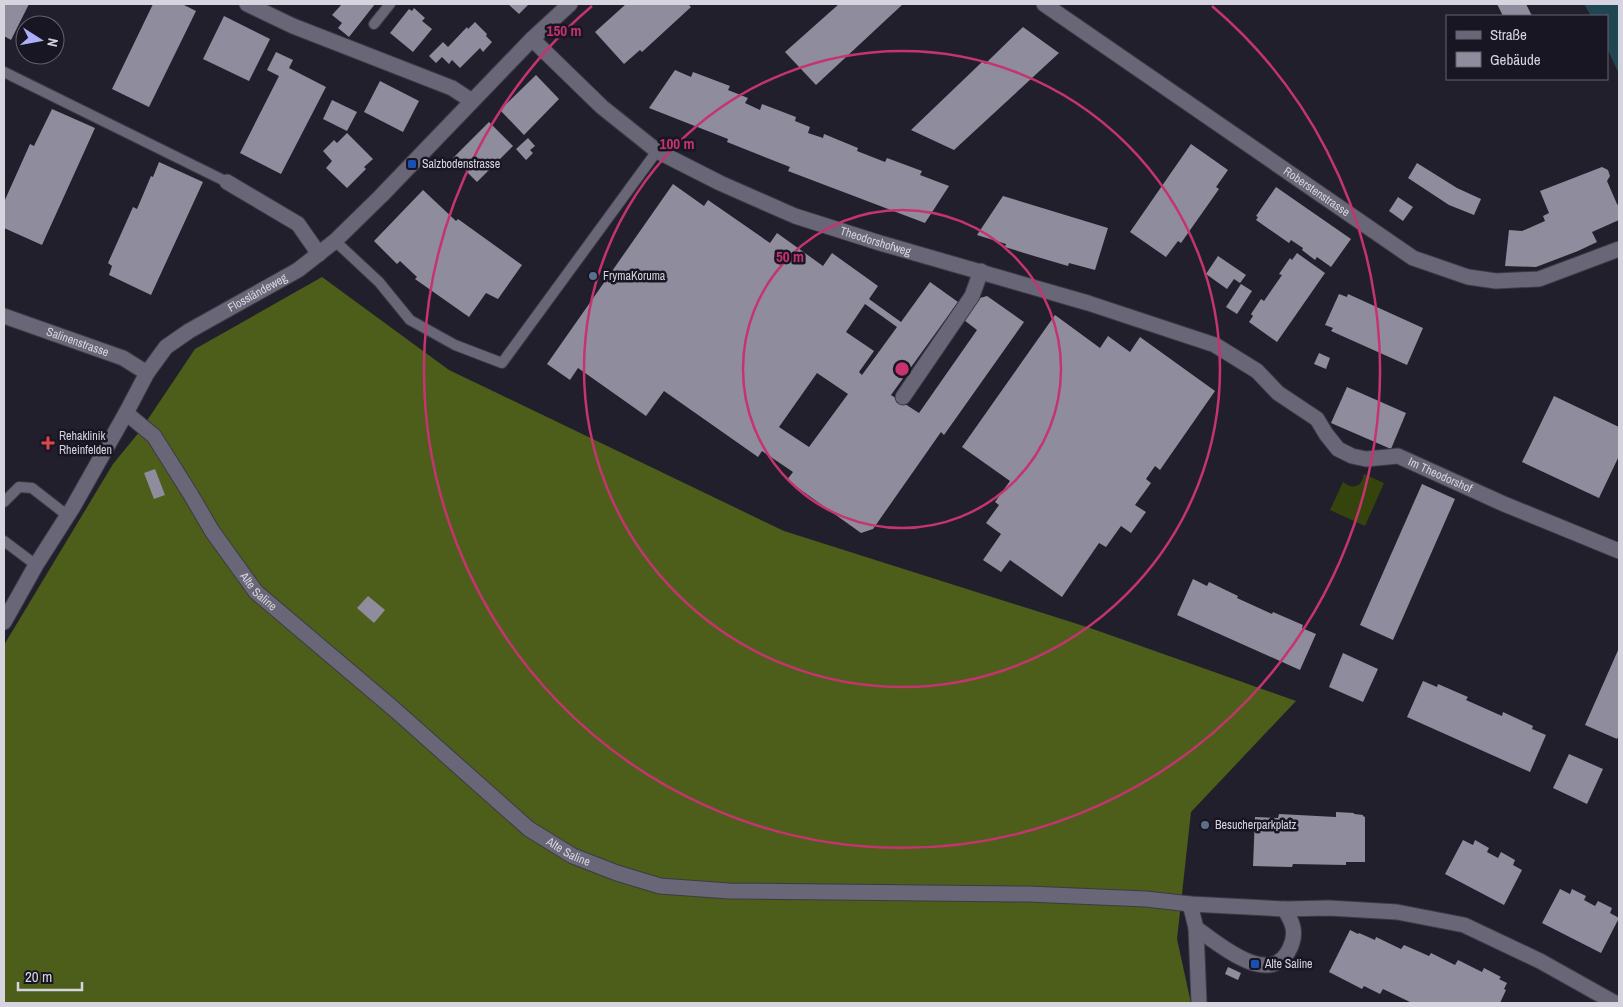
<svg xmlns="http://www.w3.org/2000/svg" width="1623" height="1007" viewBox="0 0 1623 1007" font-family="'Archivo Narrow',sans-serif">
	<rect width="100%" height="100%" fill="#221f2d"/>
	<!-- green -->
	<path fill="#35430d" d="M 1364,474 L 1384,483 L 1365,526 L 1330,510 L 1343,482 C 1353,490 1362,487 1364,474 Z"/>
	<!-- forest -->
	<polygon fill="#4c5e19" points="322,277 449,370 784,531 1090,628 1296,701 1191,812 1177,939 1191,1003 4,1003 4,645 113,464 140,431 195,349"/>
	<!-- water -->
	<polygon fill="#1f4651" points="1584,4 1619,4 1619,74 1607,48 1607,16 1591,16"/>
	<!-- building -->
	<g fill="#8f8c9e" fill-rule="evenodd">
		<polygon points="4,4 29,4 11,40 4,36"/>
		<polygon points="153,4 182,4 196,11 149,107 112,89"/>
		<polygon points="342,4 375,4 349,37 338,28 342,23 332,15"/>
		<polygon points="508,4 529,4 519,14"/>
		<polygon points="626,4 688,4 691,7 642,52 640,50 624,64 595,32"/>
		<polygon points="839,4 903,4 816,85 785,52"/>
		<polygon points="1497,4 1526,4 1532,16 1503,16"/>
		<polygon points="414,8 425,18 422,21 432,29 413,52 390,33 409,9 412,11"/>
		<polygon points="224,16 270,39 249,81 203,59"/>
		<polygon points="475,22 487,34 486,36 492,42 483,52 480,48 460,68 452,60 449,64 442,57 436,63 429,56 443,42 448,47 467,27 468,29"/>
		<polygon points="1023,27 1059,53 954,150 911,130 983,61 985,64"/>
		<polygon points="276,52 293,60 289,68 326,87 281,174 240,153 279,76 267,70"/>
		<polygon points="675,70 691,77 693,72 730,86 728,90 748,98 745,103 760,110 762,104 796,117 795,121 810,127 808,133 823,138 824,134 858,148 857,151 885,162 887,158 922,171 920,175 949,186 925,223 788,171 790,167 727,142 728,139 649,108"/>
		<polygon points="536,75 559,99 524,135 500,110"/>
		<polygon points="380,81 419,101 403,132 364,112"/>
		<polygon points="332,100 357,112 347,131 323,119"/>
		<polygon points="52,109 95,128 42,245 4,228 4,202 30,144 34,146"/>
		<polygon points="489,122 513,146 477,182 453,158"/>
		<polygon points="347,133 373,159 364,167 366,169 347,188 326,168 332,161 323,151 334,140 337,143"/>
		<polygon points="528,138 535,146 530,150 533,153 526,160 516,149"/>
		<polygon points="1191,144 1228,170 1216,187 1219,189 1181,243 1178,241 1166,257 1130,232"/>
		<polygon points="159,162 203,182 151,295 109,275 112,266 108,263 133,207 137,209 151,176 153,177"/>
		<polygon points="1417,163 1457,188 1481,199 1474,215 1449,205 1408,178"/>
		<polygon points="1602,167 1608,170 1610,176 1607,181 1617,204 1619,206 1619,220 1592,232 1597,242 1578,251 1536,267 1505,266 1509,230 1522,231 1545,221 1543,216 1549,213 1540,191"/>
		<path d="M 673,184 L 704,206 L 708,200 L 770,243 L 777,233 L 823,266 L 832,253 L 878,286 L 869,299 L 901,322 L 930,282 L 958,302 L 891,395 L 919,413 L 977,330 L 964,320 L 980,298 L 987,296 L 1024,322 L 944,435 L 941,432 L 873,529 L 861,533 L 787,480 L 793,472 L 762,451 L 758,457 L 664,391 L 646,416 L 578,368 L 570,380 L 547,364 ZM 865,304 L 897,327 L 862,375 L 859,372 L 874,351 L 846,332 ZM 817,373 L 848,394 L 809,447 L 779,427 Z"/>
		<polygon points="1276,187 1351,239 1331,267 1317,257 1315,260 1302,250 1303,248 1291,240 1289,243 1256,220 1258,217 1256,216"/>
		<polygon points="423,190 456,221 458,219 522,265 498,299 486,293 469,317 415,279 417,277 400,261 397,264 374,241"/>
		<polygon points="1003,196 1108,228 1095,270 1069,263 1068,266 1034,256 1005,247 1006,244 977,235"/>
		<polygon points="1398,197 1413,207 1403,221 1389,211"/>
		<polygon points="1297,253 1325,273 1277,342 1249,322 1253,316 1251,314 1261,299 1264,301 1282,275 1279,274 1290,258 1292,260"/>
		<polygon points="1218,256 1246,275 1240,283 1234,279 1227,289 1206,274"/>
		<polygon points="1241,284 1252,291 1237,314 1226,307"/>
		<polygon points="1339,294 1347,297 1348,294 1423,328 1407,365 1331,331 1333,328 1325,325"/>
		<polygon points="1055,315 1100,348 1108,336 1130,352 1140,337 1215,391 1160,470 1155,466 1146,479 1151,483 1135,505 1146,512 1131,533 1121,526 1106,547 1099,543 1062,597 1010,560 1001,572 983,560 1001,534 986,523 999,505 995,502 1010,481 962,447"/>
		<polygon points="1319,353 1330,358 1326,369 1314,364"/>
		<polygon points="1347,387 1406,413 1391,449 1331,423"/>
		<polygon points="1554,396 1619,427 1618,441 1619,456 1599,498 1522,462"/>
		<polygon points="155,469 165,495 154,499 144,473"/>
		<polygon points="1422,484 1455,499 1393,640 1360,625"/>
		<polygon points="1193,579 1207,586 1209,582 1238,596 1237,598 1272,614 1273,612 1303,625 1302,628 1316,634 1300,670 1177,615"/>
		<polygon points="368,596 385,610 374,623 357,608"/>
		<polygon points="1619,648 1619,735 1617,739 1585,725"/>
		<polygon points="1343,653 1378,669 1363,702 1329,687"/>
		<polygon points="1423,681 1437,687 1438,684 1468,697 1466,700 1502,716 1503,712 1533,726 1532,729 1546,735 1530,772 1407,717"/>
		<polygon points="1569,754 1603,769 1587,804 1553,788"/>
		<polygon points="1336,812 1354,813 1354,814 1363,815 1363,816 1365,817 1365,862 1346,862 1346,865 1293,864 1292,867 1253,866 1255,817 1278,818 1279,814 1336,817"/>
		<polygon points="1463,840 1473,845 1475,840 1489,848 1487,852 1498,858 1501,852 1515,860 1513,865 1522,870 1504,905 1445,874"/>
		<polygon points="1560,889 1570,894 1572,889 1586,896 1584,900 1595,906 1598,901 1612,908 1610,913 1619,918 1601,953 1542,923"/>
		<polygon points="1350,930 1358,934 1359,933 1375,940 1376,937 1401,949 1404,945 1429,956 1431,953 1455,965 1458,960 1482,972 1484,968 1501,977 1499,979 1507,983 1504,989 1506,990 1500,1003 1412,1003 1383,989 1380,994 1364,986 1362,989 1329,972"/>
		<polygon points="1228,967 1241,973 1238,980 1225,974"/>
	</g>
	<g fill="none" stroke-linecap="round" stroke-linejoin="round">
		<!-- service casing -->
		<g stroke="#3c3a45" stroke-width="12">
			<g id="service">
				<polyline points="374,24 390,4"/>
				<polyline points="4,72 227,182"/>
				<polyline points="335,241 379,282 410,320 455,345 502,363 657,151"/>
				<polyline points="4,502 19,487 32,488 68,516"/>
				<polyline points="4,541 36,565"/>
			</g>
		</g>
		<!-- minor casing -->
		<g stroke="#3c3a45" stroke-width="17">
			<g id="minor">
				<polyline points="247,4 293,26 452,88 472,101"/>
				<path id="s1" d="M 1044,4 L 1413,258 L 1468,277 L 1496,281 L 1539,279 L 1619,249"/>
				<path id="s2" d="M 532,39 L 602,107 L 657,151 L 720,183 L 795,216 L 880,243 L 1088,303 L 1215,345 L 1257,371 L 1278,393 L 1317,419 L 1326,434 L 1338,449 L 1352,456 L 1366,459 L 1398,456 L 1504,504 L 1619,551"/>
				<polyline points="227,182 298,224 319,254"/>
				<path id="s3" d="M 4,316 L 123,358 L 147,373"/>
				<polyline points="903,397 972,296 981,271"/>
				<path id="s4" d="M 126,413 L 154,436 L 191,495 L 212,531 L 256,592 L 394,709 L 529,829 L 573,856 L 617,873 L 660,886 L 729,891 L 1028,894 L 1146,899 L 1190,904 L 1284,909 L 1329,908 L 1397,912 L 1464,925 L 1540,961 L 1615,1003"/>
				<polyline points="1190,904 1196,928 1199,1003"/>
				<path d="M 1196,928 C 1217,943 1271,990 1290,948 C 1297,933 1293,922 1284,909"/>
			</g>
		</g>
		<!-- tertiary casing -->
		<g stroke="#3c3a45" stroke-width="17">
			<g id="tertiary">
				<path id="s5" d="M 4,622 L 36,565 L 73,507 L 126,413 L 147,373 L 166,347 L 189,331 L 298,270 L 335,241 L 381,196 L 532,39 L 570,4"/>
			</g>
		</g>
		<!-- service -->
		<use href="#service" stroke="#696777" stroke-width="10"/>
		<!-- minor -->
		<use href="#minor" stroke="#696777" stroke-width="15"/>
		<!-- tertiary -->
		<use href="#tertiary" stroke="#696777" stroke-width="15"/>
	</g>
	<!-- distance rings -->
	<g fill="none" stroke="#c5346f" stroke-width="2.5">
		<circle cx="902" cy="369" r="159"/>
		<circle cx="902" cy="369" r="318"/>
		<path d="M1212 6A478 478 0 1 1 592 6"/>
	</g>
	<!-- markers -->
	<g fill="#1a4fb4" stroke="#191623" stroke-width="2">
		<rect x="407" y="159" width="10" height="10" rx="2.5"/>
		<rect x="1250" y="959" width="10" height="10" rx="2.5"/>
	</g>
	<g fill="#5c6f8a" stroke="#191623" stroke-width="2">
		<circle cx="593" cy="276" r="5"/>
		<circle cx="1205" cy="825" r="5"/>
	</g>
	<path fill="#e0444e" stroke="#191623" stroke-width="2" d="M45.5 435.5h5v5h5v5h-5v5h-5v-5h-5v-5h5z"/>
	<g text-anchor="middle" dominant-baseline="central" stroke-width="5" stroke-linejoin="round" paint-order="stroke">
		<!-- poi labels -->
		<g font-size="12" fill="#d6d4de" stroke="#191623" text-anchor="start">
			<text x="422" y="164">Salzbodenstrasse</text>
			<text x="603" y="276">FrymaKoruma</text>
			<text x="59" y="436">Rehaklinik<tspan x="59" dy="14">Rheinfelden</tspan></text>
			<text x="1215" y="825">Besucherparkplatz</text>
			<text x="1265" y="964">Alte Saline</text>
		</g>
		<!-- street labels -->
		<g font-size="12" fill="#d6d4de" stroke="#191623">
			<text stroke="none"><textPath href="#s1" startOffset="331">Roberstenstrasse</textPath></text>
			<text stroke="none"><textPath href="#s2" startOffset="405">Theodorshofweg</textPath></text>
			<text stroke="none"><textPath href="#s5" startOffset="426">Flossländeweg</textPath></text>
			<text stroke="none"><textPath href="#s3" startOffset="78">Salinenstrasse</textPath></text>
			<text stroke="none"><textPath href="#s2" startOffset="1032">Im Theodorshof</textPath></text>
			<text stroke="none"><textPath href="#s4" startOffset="224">Alte Saline</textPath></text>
			<text stroke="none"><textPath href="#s4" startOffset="630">Alte Saline</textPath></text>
		</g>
	</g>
	<circle cx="902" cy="369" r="8" fill="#c5346f" stroke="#191623" stroke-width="2.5"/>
	<g font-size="15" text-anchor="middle" font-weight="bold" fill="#c5346f" stroke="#191623" stroke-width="5" stroke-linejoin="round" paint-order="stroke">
		<text x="564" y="36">150 m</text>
		<text x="677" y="149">100 m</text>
		<text x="790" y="262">50 m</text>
	</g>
	<!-- border -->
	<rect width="1623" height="1007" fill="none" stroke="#d6d4de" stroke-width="10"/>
	<!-- legend -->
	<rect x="1446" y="15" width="162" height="65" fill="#191623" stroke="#65626e"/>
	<rect x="1456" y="31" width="25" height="8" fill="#696777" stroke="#65626e"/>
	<text x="1490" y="40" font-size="15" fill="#d6d4de">Straße</text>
	<rect x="1456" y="52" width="25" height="15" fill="#8f8c9e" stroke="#65626e"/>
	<text x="1490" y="65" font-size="15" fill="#d6d4de">Gebäude</text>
	<!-- north arrow -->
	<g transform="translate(40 40) rotate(101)"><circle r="24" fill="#191623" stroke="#65626e"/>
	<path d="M0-4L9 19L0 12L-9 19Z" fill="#adaffb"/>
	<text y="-8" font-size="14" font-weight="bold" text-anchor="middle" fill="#d6d4de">N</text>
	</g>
	<!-- scale -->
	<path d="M18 982v8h64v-8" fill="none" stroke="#d6d4de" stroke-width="2.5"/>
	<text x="25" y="982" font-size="15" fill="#d6d4de" stroke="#191623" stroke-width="4" paint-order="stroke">20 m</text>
</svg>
